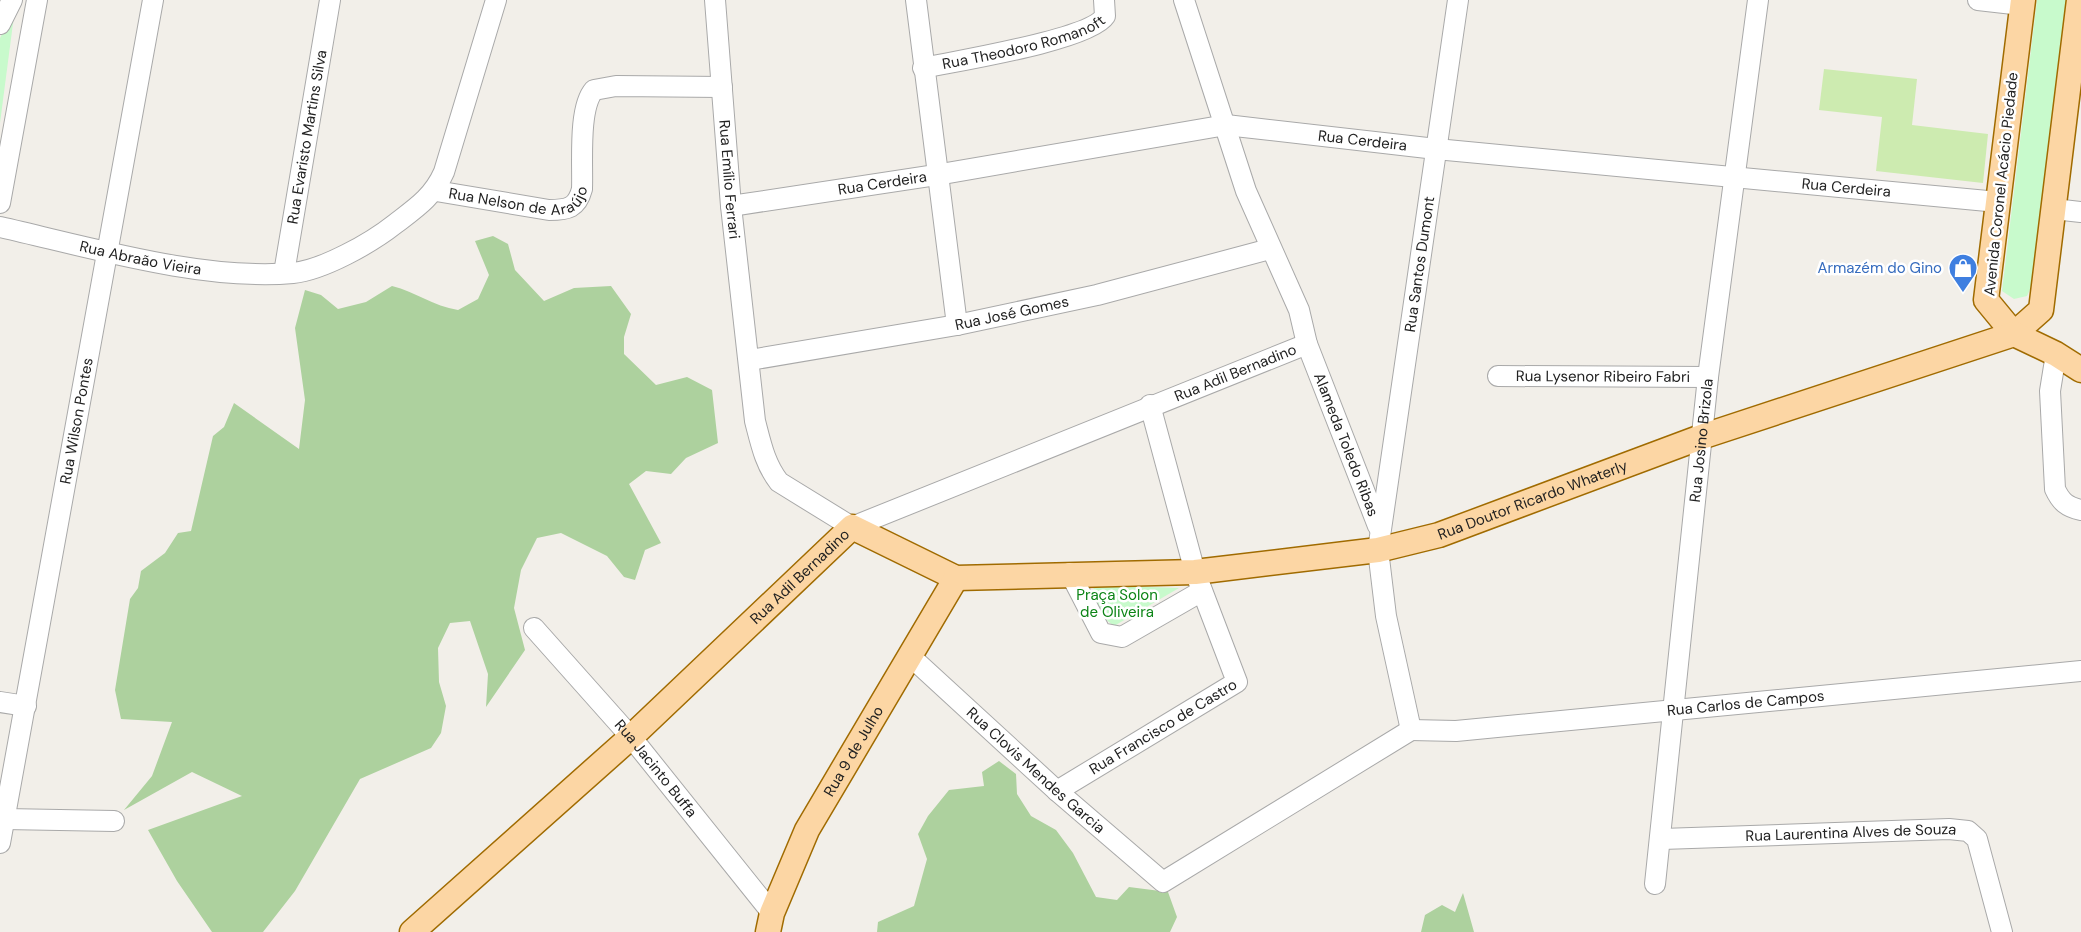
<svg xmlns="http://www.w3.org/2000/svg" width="2081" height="932" viewBox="0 0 2081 932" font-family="'DM Sans',sans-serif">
	<rect width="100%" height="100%" fill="#f2efe9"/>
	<!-- grass -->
	<polygon fill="#cdebb0" points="1824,69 1917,79 1912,125 1988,134 1983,183 1876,171 1882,117 1819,110"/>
	<!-- forest -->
	<g fill="#add19e">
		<path d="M 493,236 L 508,244 L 515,270 L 544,301 L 574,288 L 611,286 L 631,314 L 624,337 L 624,354 L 656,385 L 687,377 L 712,390 L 718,443 L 686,458 L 671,474 L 646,471 L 629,484 L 661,543 L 645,550 L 635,580 L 624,577 L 607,556 L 561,533 L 537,538 L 521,570 L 514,608 L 525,650 L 486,707 L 488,674 L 470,621 L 450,623 L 438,648 L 439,682 L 446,706 L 441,733 L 431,748 L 360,779 L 295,891 L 263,932 L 212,932 L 177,881 L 148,830 L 242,796 L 192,772 L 124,810 L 152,776 L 172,722 L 121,719 L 115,690 L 130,599 L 138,588 L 141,571 L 165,553 L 178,533 L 191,531 L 213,436 L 224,427 L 234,403 L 299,449 L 305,400 L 295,328 L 305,290 L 321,295 L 338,309 L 366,302 L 392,286 C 416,292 433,306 458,310 L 478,299 L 489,275 L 475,241 Z"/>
		<polygon points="999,761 1016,774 1017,794 1031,816 1056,830 1073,853 1096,897 1117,900 1129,887 1168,892 1177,917 1170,932 877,932 878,922 914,906 927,859 918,834 928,816 949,790 984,786 982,772"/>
		<polygon points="1463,893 1474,932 1421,932 1425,915 1442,905 1455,912"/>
	</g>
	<!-- park -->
	<g fill="#c8facc">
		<polygon points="2037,0 2068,0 2033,283 2027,296 2014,299 2002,291"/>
		<polygon points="15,8 0,123 0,38"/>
		<path d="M 1093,585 L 1179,588 L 1114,626 C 1099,616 1096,603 1093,585 Z"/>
	</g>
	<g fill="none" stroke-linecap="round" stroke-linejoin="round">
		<!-- minor casing -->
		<g stroke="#a9a9a9" stroke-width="22">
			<g id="minor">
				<path id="s1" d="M 715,0 L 731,206 L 755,421 C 761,444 765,464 779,482 L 852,527 L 1307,344"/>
				<polyline points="916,0 957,325"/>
				<path id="s2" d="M 1184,0 L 1246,191 L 1299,310 L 1307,344 L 1378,526"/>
				<polyline points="1978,0 2022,5"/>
				<polyline points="0,24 12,0"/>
				<path id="s3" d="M 923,68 C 956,61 1090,40 1105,16 L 1104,0"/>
				<path id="s4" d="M 436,191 L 549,210 C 568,210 577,208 582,189 C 583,164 578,108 594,90 L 616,86 L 722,87"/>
				<polyline points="0,203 37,0"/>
				<path id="s5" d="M 731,206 L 936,175 L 1226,125 L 1436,149 L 1998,202"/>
				<polyline points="2054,209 2081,212"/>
				<path id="s6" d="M 0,227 C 89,247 203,281 293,273 C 323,270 371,243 395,224 C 416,208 433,197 444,172 L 496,0"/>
				<path id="s7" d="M 284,273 L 330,0"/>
				<path d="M 2056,354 L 2050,391 L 2055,489 C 2061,502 2067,507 2081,510"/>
				<path id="s8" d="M 750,360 L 957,325 L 1097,295 L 1270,249"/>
				<path id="s9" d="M 1498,376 L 1708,377"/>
				<polyline points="1070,573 1101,633 1122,637 1202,591"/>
				<path id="s10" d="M 534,628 L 631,737 L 772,913"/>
				<path id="s11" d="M 910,656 L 1057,791 L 1163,882 L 1411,730"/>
				<polyline points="0,702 26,706"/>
				<path id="s12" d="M 1411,730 L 1386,616 L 1378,550 L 1458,0"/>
				<path id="s13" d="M 1411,730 L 1456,731 L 2081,671"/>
				<path id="s14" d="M 1057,791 L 1237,682 L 1195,572 L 1150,405"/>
				<polyline points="5,819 114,821"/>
				<path id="s15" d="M 1662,839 L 1949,829 L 1968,831 L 1977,839 L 2002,932"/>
				<path id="s16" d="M 0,843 L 153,0"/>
				<path id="s17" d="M 1655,884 L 1708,377 L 1758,0"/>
			</g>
		</g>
		<!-- major casing -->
		<g stroke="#a06b00" stroke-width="27">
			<g id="major">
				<polyline points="2023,0 1986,300 2014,334 2041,310 2079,0"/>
				<path id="s18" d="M 412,932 L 631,737 L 852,527 L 956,578 L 1195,572 L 1378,550 L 1439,535 L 1704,436 L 2014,334 L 2056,354 L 2081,370"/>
				<path id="s19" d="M 768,932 L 772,913 L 807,830 L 956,578"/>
			</g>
		</g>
		<!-- minor -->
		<use href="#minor" stroke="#fff" stroke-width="20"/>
		<!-- major -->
		<use href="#major" stroke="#fcd6a4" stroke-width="24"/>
	</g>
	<!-- icons -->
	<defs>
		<g id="shop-pin" transform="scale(1.5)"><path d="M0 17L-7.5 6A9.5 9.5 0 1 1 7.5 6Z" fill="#3f7fe0" stroke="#fff"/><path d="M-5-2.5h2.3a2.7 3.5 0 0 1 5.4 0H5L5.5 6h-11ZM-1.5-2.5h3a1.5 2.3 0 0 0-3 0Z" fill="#fff"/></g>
	</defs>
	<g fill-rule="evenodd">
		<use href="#shop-pin" x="1963" y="268"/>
	</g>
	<g text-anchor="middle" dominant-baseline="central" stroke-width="5" stroke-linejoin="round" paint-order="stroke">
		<!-- street labels -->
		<g font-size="15" fill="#222" stroke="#fff">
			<text stroke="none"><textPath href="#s3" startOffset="104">Rua Theodoro Romanoft</textPath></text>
			<text stroke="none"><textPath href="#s7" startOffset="138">Rua Evaristo Martins Silva</textPath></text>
			<text stroke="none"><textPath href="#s5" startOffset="639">Rua Cerdeira</textPath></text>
			<text stroke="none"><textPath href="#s1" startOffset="180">Rua Emílio Ferrari</textPath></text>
			<text stroke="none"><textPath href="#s5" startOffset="153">Rua Cerdeira</textPath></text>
			<text transform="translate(2001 184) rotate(-84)">Avenida Coronel Acácio Piedade</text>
			<text stroke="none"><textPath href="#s4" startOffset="87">Rua Nelson de Araújo</textPath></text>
			<text stroke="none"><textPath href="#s5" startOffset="1125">Rua Cerdeira</textPath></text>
			<text stroke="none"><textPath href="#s6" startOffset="144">Rua Abraão Vieira</textPath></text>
			<text stroke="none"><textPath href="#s12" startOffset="472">Rua Santos Dumont</textPath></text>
			<text stroke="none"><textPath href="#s8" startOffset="266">Rua José Gomes</textPath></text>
			<text stroke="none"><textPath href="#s1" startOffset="988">Rua Adil Bernadino</textPath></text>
			<text stroke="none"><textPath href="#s9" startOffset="105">Rua Lysenor Ribeiro Fabri</textPath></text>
			<text stroke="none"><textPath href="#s16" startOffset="429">Rua Wilson Pontes</textPath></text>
			<text stroke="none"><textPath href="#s17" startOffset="446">Rua Josino Brizola</textPath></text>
			<text stroke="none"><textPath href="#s2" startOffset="474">Alameda Toledo Ribas</textPath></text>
			<text stroke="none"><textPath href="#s18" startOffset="1300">Rua Doutor Ricardo Whaterly</textPath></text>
			<text stroke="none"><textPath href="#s18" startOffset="526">Rua Adil Bernadino</textPath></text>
			<text stroke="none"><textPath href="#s13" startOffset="336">Rua Carlos de Campos</textPath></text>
			<text stroke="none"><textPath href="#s14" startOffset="124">Rua Francisco de Castro</textPath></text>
			<text stroke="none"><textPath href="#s19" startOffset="201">Rua 9 de Julho</textPath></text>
			<text stroke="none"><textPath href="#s10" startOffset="186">Rua Jacinto Buffa</textPath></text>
			<text stroke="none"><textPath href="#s11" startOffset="170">Rua Clovis Mendes Garcia</textPath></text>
			<text stroke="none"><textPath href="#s15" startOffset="189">Rua Laurentina Alves de Souza</textPath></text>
		</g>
		<!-- shop labels -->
		<g font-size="15" fill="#366cbe" stroke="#fff" text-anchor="end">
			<text x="1942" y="268">Armazém do Gino</text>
		</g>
		<!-- park labels -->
		<g font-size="15" fill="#0c8416" stroke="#fff">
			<text x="1117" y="595">Praça Solon<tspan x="1117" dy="17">de Oliveira</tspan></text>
		</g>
	</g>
</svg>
